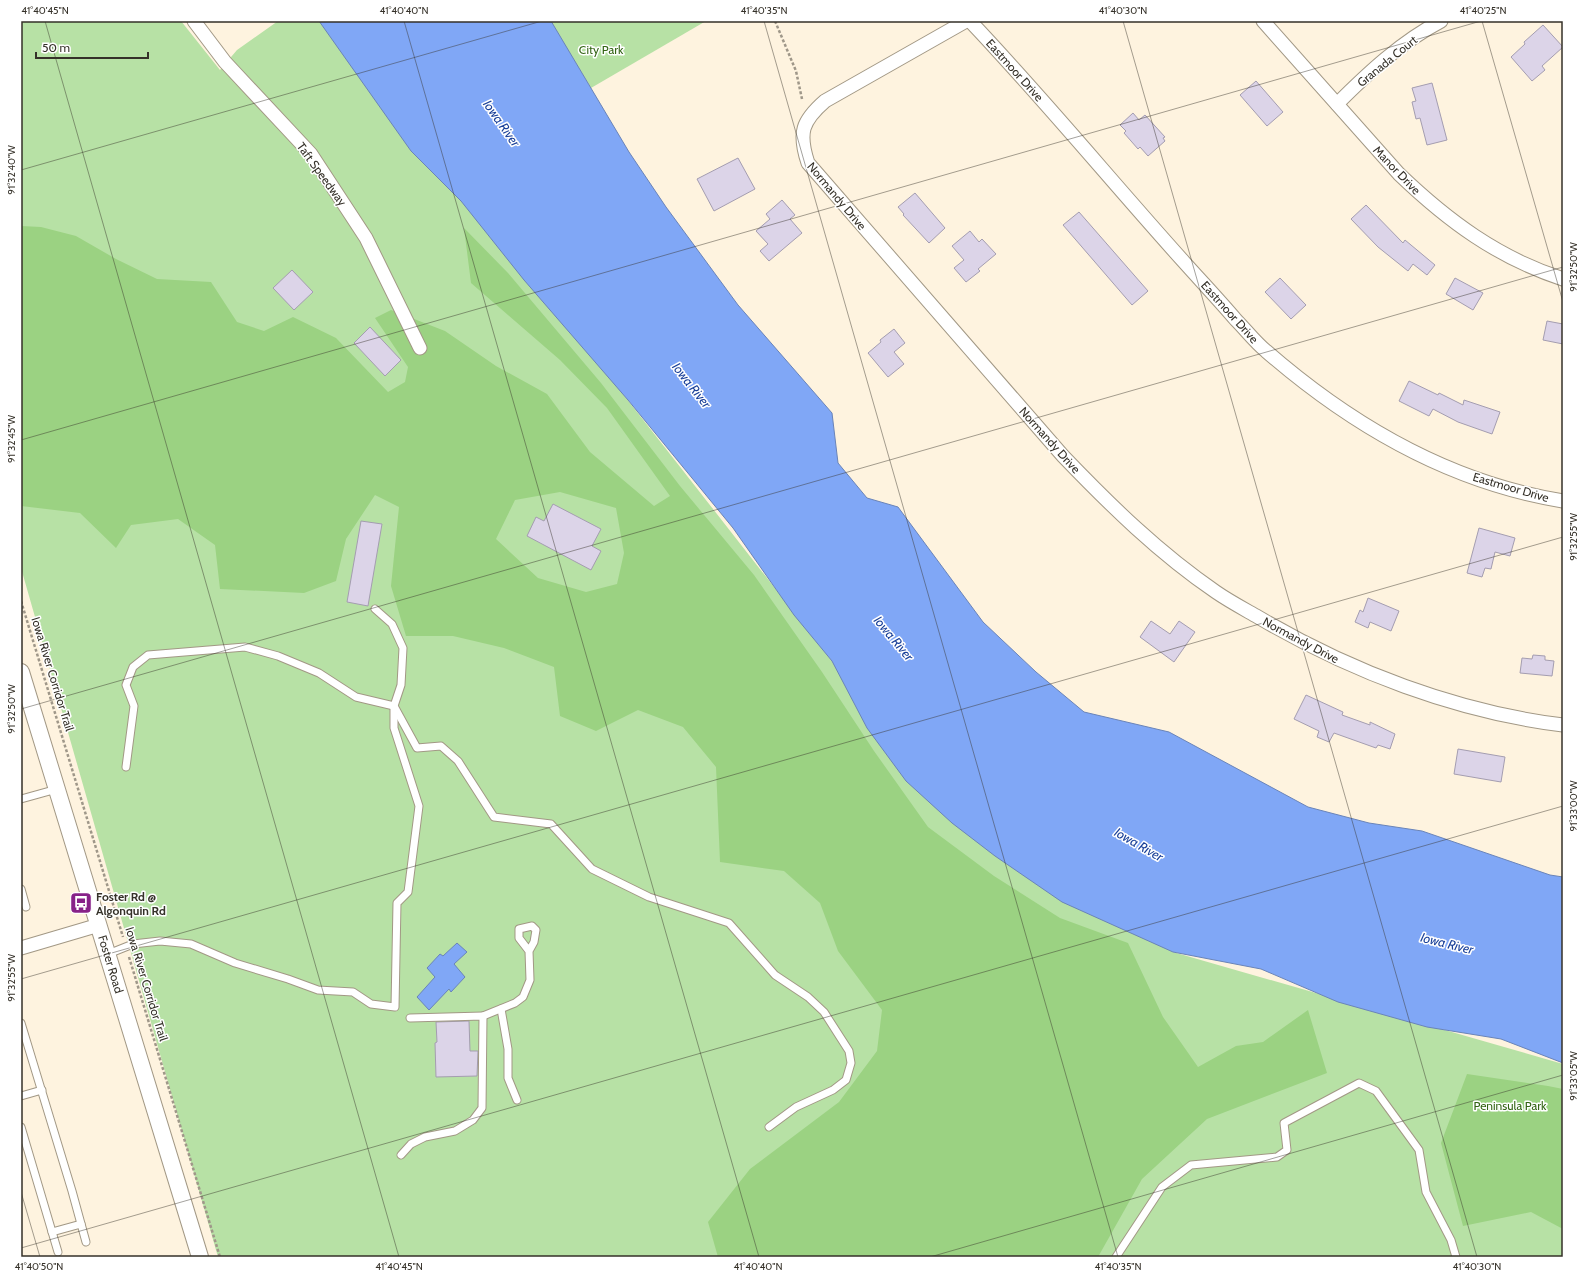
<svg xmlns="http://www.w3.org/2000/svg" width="1584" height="1278" viewBox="0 0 1584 1278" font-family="Cabin,sans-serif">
	<rect width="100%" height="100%" fill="#fef3df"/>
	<!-- green -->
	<g fill="#b7e1a5">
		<polygon points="21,21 181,21 220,70 237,50 278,21 331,21 832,661 1173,952 1563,1064 1563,1257 218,1257 21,568"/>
		<polygon points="550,21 706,21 591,88"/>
	</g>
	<!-- forest -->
	<g fill="#9bd282" fill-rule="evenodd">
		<path d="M 21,226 L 41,227 L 76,236 L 116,259 L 157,279 L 211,282 L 237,322 L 264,331 L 293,317 L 336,338 L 388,392 L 405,382 L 408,367 L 375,318 L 391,310 L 445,331 L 496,366 L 547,394 L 590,452 L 654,506 L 670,496 L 607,408 L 560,360 L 471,283 L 464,228 L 508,273 L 601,383 L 680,486 L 754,575 L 822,672 L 874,751 L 928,827 L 994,876 L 1060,918 L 1128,943 L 1163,1017 L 1198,1067 L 1236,1046 L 1263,1042 L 1308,1010 L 1327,1073 L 1207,1119 L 1142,1179 L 1098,1257 L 718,1257 L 708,1222 L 750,1169 L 839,1102 L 877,1051 L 882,1010 L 838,951 L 820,903 L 784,871 L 720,862 L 716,767 L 683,727 L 638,710 L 596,731 L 560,716 L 554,667 L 504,648 L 453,636 L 406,636 L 391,586 L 399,507 L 375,495 L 346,539 L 336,581 L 304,593 L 220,589 L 215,545 L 178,519 L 131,525 L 116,548 L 80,513 L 21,506 ZM 560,492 L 616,508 L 624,553 L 617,584 L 586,592 L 538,578 L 496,539 L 515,500 Z"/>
		<polygon points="1467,1074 1548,1086 1563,1089 1563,1229 1531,1212 1463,1226 1441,1143"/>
	</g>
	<!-- water -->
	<g fill="#80a7f6" stroke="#6a84b8">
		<polygon points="319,21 551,21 629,152 666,207 738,305 832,413 838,463 867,498 898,507 983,622 1036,672 1084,712 1169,732 1308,807 1369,823 1422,831 1550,875 1563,877 1563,1063 1501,1039 1427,1027 1338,1002 1261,969 1173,952 1062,902 995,856 952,823 906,781 867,728 832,661 794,615 733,528 628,400 524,280 461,201 411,151"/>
		<polygon points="457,943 467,952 454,964 465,977 451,992 449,989 429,1010 417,997 435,977 427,968 440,954 443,956"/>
	</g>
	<!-- building -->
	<g fill="#dcd4e8" stroke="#a49db0">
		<polygon points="1543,25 1563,47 1542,66 1545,70 1532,81 1511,57 1525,44 1524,42"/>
		<polygon points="1256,81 1283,112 1267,126 1240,95"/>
		<polygon points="1432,83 1447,140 1427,145 1420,118 1416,119 1412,102 1416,101 1412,88"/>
		<polygon points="1133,113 1139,120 1145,115 1165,137 1163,138 1165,141 1148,156 1140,147 1138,149 1124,133 1126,131 1120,125"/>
		<polygon points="738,158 755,189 714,211 697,179"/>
		<polygon points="915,193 945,228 929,243 903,215 904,214 898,207"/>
		<polygon points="782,200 795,215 790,219 802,233 769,261 760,251 768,244 756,231 770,219 766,214"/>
		<polygon points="1366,205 1403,243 1405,240 1435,265 1427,275 1413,264 1408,271 1378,247 1351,219"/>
		<polygon points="1079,212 1148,291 1132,305 1063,225"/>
		<polygon points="970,231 979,242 982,239 996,254 978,269 980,271 966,282 954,268 964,260 952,246"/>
		<polygon points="292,270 313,292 294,310 273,288"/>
		<polygon points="1280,278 1306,305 1291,319 1265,292"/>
		<polygon points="1455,278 1483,293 1473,310 1446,294"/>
		<polygon points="1547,321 1563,324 1563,344 1543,340"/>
		<polygon points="370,327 401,360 385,376 354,343"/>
		<polygon points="894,329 905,343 894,352 904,364 888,377 868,353 881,342 880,340"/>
		<polygon points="1409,381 1438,395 1439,393 1463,405 1464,400 1500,412 1492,434 1458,422 1433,409 1429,416 1399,401"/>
		<polygon points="553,504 601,529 592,546 601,551 591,570 527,536 536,517 544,521"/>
		<polygon points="361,521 382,524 368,606 347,602"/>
		<polygon points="1479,528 1515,538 1510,556 1495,552 1491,569 1485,568 1482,577 1467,573"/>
		<polygon points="1368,598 1399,611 1391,631 1370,622 1368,628 1355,622 1360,610 1363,612"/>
		<polygon points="1151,621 1170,634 1179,621 1195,632 1174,662 1140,637"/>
		<polygon points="1533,655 1545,656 1545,660 1554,661 1552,676 1520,673 1522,658 1532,659"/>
		<polygon points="1306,695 1343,712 1342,715 1370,725 1370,722 1395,734 1390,749 1378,745 1376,748 1334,733 1329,742 1317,737 1319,731 1294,719"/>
		<polygon points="1458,749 1505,757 1501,782 1454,774"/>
		<polygon points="469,1021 470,1051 478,1051 477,1076 436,1077 435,1043 437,1042 436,1022"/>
	</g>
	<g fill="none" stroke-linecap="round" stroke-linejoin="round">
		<!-- service casing -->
		<g stroke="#a29885" stroke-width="9">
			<g id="service">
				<polyline points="126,767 134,706 126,685 133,667 148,655 245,647 278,656 319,673 356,697 394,706 417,748 441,746 458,761 494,817 551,824 592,869 649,897 729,923 775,975 808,997 824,1012 849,1051 851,1063 846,1080 833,1090 796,1107 769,1127"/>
				<polyline points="21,799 57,789"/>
				<polyline points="21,889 26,907"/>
				<polyline points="108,954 133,944 160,941 191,944 235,963 288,979 318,990 353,992 371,1004 395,1007 397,903 408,892 419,806 394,728 394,706 401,685 403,648 392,624 375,609"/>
				<polyline points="501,1009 508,1049 508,1078 517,1100"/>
				<polyline points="483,1016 515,1003 523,997 530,980 529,951 519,938 519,929 532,926 536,930 534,942 529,951"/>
				<polyline points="21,1023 72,1191 86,1242"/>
				<polyline points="21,1096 42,1090"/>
				<polyline points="21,1127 58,1252"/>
				<polyline points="401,1155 411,1144 425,1137 455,1131 473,1120 482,1108 483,1016 410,1018"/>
				<polyline points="52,1232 81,1224"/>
				<polyline points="1116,1257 1162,1187 1191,1165 1277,1157 1287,1150 1284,1123 1359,1083 1376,1091 1419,1150 1426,1192 1451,1240 1456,1257"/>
			</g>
		</g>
		<!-- minor casing -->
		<g stroke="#a29885" stroke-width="15">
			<g id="minor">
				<polyline points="194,21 225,62 311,154 366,238 420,348"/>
				<path d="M 966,21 L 825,101 C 802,121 798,133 808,163 L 1063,456 C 1111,506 1159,553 1216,592 C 1229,601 1244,609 1258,617 C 1350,671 1456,712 1563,725"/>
				<path d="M 970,21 C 1044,99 1112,182 1184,262 C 1201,281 1219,300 1236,320 C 1246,330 1255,342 1266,351 C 1351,425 1451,483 1563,501"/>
				<path d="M 1263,21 L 1399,174 C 1448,221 1498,258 1563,279"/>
				<path d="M 1337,104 C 1368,73 1401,42 1441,21"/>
				<polyline points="21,948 99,925"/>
			</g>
		</g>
		<!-- tertiary casing -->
		<g stroke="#a29885" stroke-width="18">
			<polyline id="tertiary" points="21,672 200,1257"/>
		</g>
		<!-- path -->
		<g stroke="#9f9789" stroke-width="2.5" stroke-dasharray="3 2" stroke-linecap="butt">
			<polyline points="775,21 796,71 802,99"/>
			<polyline points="21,601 123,937"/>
			<polyline points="129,957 220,1257"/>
		</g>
		<!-- service -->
		<use href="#service" stroke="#fff" stroke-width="7"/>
		<!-- minor -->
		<use href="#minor" stroke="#fff" stroke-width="13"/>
		<!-- tertiary -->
		<use href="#tertiary" stroke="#fff" stroke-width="16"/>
	</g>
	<!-- ticks -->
	<path fill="none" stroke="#353129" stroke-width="1" stroke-opacity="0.45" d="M 45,21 L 399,1257M 404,21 L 759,1257M 764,21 L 1118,1257M 1123,21 L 1477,1257M 1482,21 L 1563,302M 21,170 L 542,21M 21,440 L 1481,21M 21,709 L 1563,267M 21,979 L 1563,537M 21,1192 L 40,1257M 21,1248 L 1563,806M 930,1257 L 1563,1075"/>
	<!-- icons -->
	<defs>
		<g id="bus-square" transform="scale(1.15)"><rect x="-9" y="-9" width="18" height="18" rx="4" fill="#872188" stroke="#fff"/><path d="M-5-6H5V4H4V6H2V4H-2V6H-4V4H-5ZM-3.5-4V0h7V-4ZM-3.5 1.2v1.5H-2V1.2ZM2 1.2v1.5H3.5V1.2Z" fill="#fff"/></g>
	</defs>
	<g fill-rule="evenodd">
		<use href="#bus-square" x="81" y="903"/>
	</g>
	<g text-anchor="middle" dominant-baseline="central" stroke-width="3" stroke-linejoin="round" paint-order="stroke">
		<!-- park labels -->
		<g font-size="12" fill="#336414" stroke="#fff">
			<text x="601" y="49">City Park</text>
			<text x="1510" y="1105">Peninsula Park</text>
		</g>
		<!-- street labels -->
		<g font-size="12" fill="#353129" stroke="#fff">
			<text transform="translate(1387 61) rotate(-39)">Granada Court</text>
			<text transform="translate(1015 70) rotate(48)">Eastmoor Drive</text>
			<text transform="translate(1397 170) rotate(46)">Manor Drive</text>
			<text transform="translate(322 174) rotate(54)">Taft Speedway</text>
			<text transform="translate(837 196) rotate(50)">Normandy Drive</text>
			<text transform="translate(1230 312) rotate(48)">Eastmoor Drive</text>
			<text transform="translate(1050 440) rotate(48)">Normandy Drive</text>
			<text transform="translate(1511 487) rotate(16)">Eastmoor Drive</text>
			<text transform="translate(1301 640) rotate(28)">Normandy Drive</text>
			<text transform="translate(53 674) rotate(73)">Iowa River Corridor Trail</text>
			<text transform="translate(111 964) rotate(73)">Foster Road</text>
			<text transform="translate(147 984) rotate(73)">Iowa River Corridor Trail</text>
		</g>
		<!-- poi labels -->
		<g font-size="12" font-weight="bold" fill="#353129" stroke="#fff" text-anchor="start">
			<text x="96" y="896">Foster Rd @<tspan x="96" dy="14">Algonquin Rd</tspan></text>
		</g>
		<!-- water labels -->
		<g font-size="13" font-style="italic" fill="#1a4099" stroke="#fff">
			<text transform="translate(502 123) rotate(55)">Iowa River</text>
			<text transform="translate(692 385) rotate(52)">Iowa River</text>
			<text transform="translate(894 638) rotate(50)">Iowa River</text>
			<text transform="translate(1139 844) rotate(30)">Iowa River</text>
			<text transform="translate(1447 943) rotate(14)">Iowa River</text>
		</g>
	</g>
	<!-- border -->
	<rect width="1584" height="1278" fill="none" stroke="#ffffff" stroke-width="44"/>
	<!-- scale -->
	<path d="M36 52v6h112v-6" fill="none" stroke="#353129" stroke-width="2"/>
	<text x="42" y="52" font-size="12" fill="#353129" stroke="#ffffff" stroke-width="3" paint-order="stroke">50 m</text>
	<rect x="22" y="22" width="1540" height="1234" fill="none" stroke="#353129" stroke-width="1.5"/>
	<g font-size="10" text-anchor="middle" fill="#353129">
		<text x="45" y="14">41°40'45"N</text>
		<text x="404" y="14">41°40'40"N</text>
		<text x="764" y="14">41°40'35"N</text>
		<text x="1123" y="14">41°40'30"N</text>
		<text x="1483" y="14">41°40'25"N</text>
		<text transform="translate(11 170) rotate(-90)" y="4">91°32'40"W</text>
		<text transform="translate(1573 267) rotate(-90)" y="4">91°32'50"W</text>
		<text transform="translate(11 439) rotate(-90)" y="4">91°32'45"W</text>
		<text transform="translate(1573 537) rotate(-90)" y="4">91°32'55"W</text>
		<text transform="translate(11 709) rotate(-90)" y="4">91°32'50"W</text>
		<text transform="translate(1573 806) rotate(-90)" y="4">91°33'00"W</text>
		<text transform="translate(11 978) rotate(-90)" y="4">91°32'55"W</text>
		<text transform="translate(1573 1076) rotate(-90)" y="4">91°33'05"W</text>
		<text x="39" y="1270">41°40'50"N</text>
		<text x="399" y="1270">41°40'45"N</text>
		<text x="758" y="1270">41°40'40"N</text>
		<text x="1118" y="1270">41°40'35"N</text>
		<text x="1477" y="1270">41°40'30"N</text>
	</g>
</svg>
